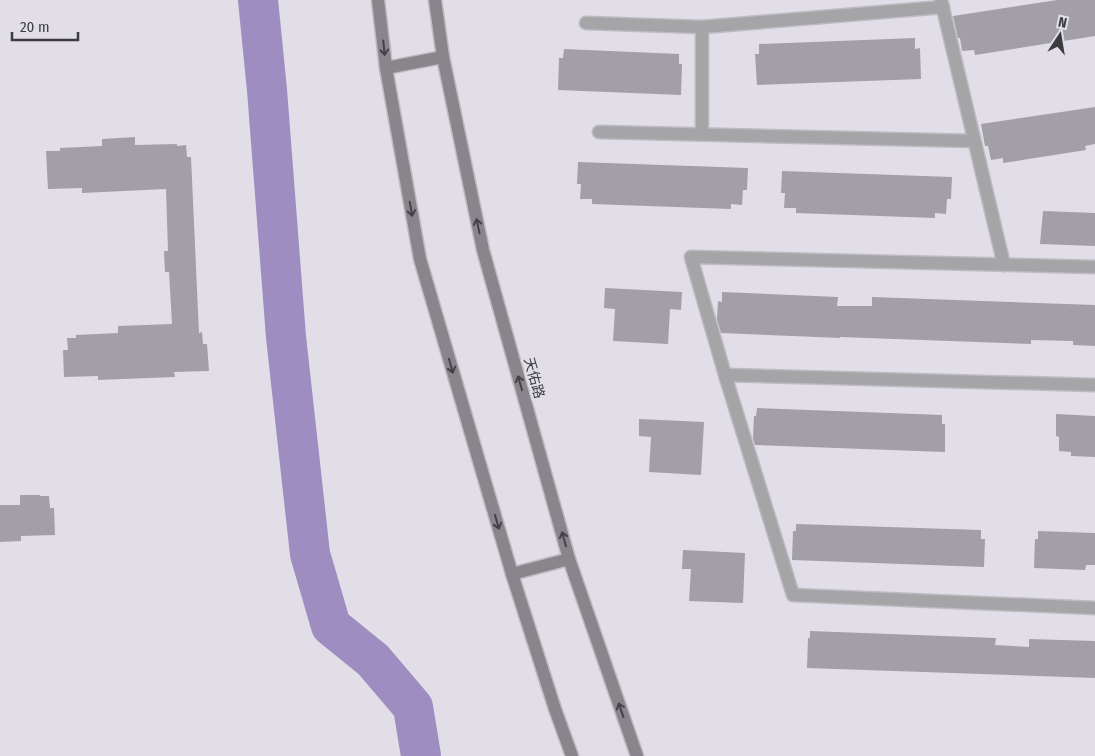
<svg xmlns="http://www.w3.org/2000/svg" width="1095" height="756" viewBox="0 0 1095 756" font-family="'Fira Sans Condensed','Noto Sans SC',sans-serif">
	<rect width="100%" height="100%" fill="#e1dee7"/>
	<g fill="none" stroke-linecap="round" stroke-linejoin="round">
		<!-- river -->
		<polyline stroke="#9d8dc0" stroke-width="40" points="258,0 267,90 286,337 310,554 331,626 373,660 413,707 421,756"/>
	</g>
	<!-- building -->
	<g fill="#a29fa7">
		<polygon points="1057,0 1095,0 1095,36 975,55 974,50 962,51 960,38 958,38 953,16"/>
		<polygon points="915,38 915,49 920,48 921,79 757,85 755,54 759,54 759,44"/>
		<polygon points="564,49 679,54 679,64 682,64 681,95 558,90 559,58 563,58"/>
		<polygon points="1095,107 1095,144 1085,146 1086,150 1003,163 1003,158 991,160 988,146 985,146 981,124"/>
		<polygon points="135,137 135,145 177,144 177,146 186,145 187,157 191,157 199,333 202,332 203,344 207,344 209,371 174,372 175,377 122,379 98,380 98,376 64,377 63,350 68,350 67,338 76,338 76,335 118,333 118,326 172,324 169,272 165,272 164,251 168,251 166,189 82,193 82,188 48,189 46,151 60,151 60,148 102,146 102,139"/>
		<polygon points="578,162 748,168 747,190 743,190 742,205 731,204 731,209 592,204 592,199 580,199 581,184 577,184"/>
		<polygon points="782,171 952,177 951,199 947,199 946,214 935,213 935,218 796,213 796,208 784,208 785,193 781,193"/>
		<polygon points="1043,211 1095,213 1095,246 1040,244"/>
		<polygon points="605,288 682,292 681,310 670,309 668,344 613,341 615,309 604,308"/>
		<polygon points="722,292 838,297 837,306 872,306 872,297 1095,305 1095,346 1073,345 1073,341 1031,340 1031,344 840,337 840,338 721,333 717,319 718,301 722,302"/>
		<polygon points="757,408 942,415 942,424 945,424 945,452 755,445 753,438 754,416 756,416"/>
		<polygon points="1056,414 1095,416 1095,457 1071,456 1071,452 1059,451 1059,437 1056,436"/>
		<polygon points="639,419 704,422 701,475 649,472 651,437 639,436"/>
		<polygon points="20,495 40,495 40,496 49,496 50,508 54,508 55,535 21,536 21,541 0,542 0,505 20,505"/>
		<polygon points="796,524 981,530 981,539 985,539 984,567 792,560 793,531 796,531"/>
		<polygon points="1038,531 1095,533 1095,565 1086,565 1085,570 1034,568 1035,539 1038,539"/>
		<polygon points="683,550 745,553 743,603 689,601 691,569 682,569"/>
		<polygon points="810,631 996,638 995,645 1029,647 1029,639 1095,641 1095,678 807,668 808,638 810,638"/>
	</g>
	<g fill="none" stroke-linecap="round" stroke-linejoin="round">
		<!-- service casing -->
		<g stroke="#bdbac2" stroke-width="15">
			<g id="service">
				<polyline points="941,0 1004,265"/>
				<polyline points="586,23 702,27 943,7"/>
				<polyline points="599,132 974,141"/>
				<polyline points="702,134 702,27"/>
				<polyline points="1095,267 691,257 725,375 793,595 1095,608"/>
				<polyline points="725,375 1095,385"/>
			</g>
		</g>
		<!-- secondary casing -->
		<g stroke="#bdbac2" stroke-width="15">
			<g id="secondary">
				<polyline points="378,0 386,68 420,259 512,574 555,709 572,756"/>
				<polyline points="435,0 443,57 483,250 569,559 637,756"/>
				<polyline points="386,68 443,57"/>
				<polyline points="512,574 569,559"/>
			</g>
		</g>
		<!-- service -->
		<use href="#service" stroke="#a5a4a7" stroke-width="12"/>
		<!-- secondary -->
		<use href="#secondary" stroke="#88868b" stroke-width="12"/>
	</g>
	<!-- one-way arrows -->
	<defs><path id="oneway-shaft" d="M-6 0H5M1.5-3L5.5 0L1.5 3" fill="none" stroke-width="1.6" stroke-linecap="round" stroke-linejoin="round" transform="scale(1.25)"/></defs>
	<g stroke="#444246">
		<use href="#oneway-shaft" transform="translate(384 48) rotate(84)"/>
		<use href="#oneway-shaft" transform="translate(411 209) rotate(80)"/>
		<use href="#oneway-shaft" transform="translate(478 226) rotate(-102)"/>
		<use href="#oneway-shaft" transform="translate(451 366) rotate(74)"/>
		<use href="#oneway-shaft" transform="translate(520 383) rotate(-106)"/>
		<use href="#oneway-shaft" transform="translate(497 522) rotate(74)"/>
		<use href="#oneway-shaft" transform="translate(564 539) rotate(-106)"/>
		<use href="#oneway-shaft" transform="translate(621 710) rotate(-109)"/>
	</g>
	<g text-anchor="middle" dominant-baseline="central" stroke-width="5" stroke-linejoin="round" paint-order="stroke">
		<!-- street labels -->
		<g font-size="14" fill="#3c3b3e" stroke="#e1dee7">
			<text transform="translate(534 378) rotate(74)">天佑路</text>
		</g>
	</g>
	<!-- north arrow -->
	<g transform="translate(1060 35) rotate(12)" stroke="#e1dee7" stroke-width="4" paint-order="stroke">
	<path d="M0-4L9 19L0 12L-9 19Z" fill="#3c3b3e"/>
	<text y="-8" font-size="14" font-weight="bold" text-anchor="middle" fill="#3c3b3e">N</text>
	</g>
	<!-- scale -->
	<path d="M12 32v8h66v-8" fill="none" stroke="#3c3b3e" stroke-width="2.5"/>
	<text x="20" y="32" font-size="15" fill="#3c3b3e" stroke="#e1dee7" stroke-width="4" paint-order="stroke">20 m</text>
</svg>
